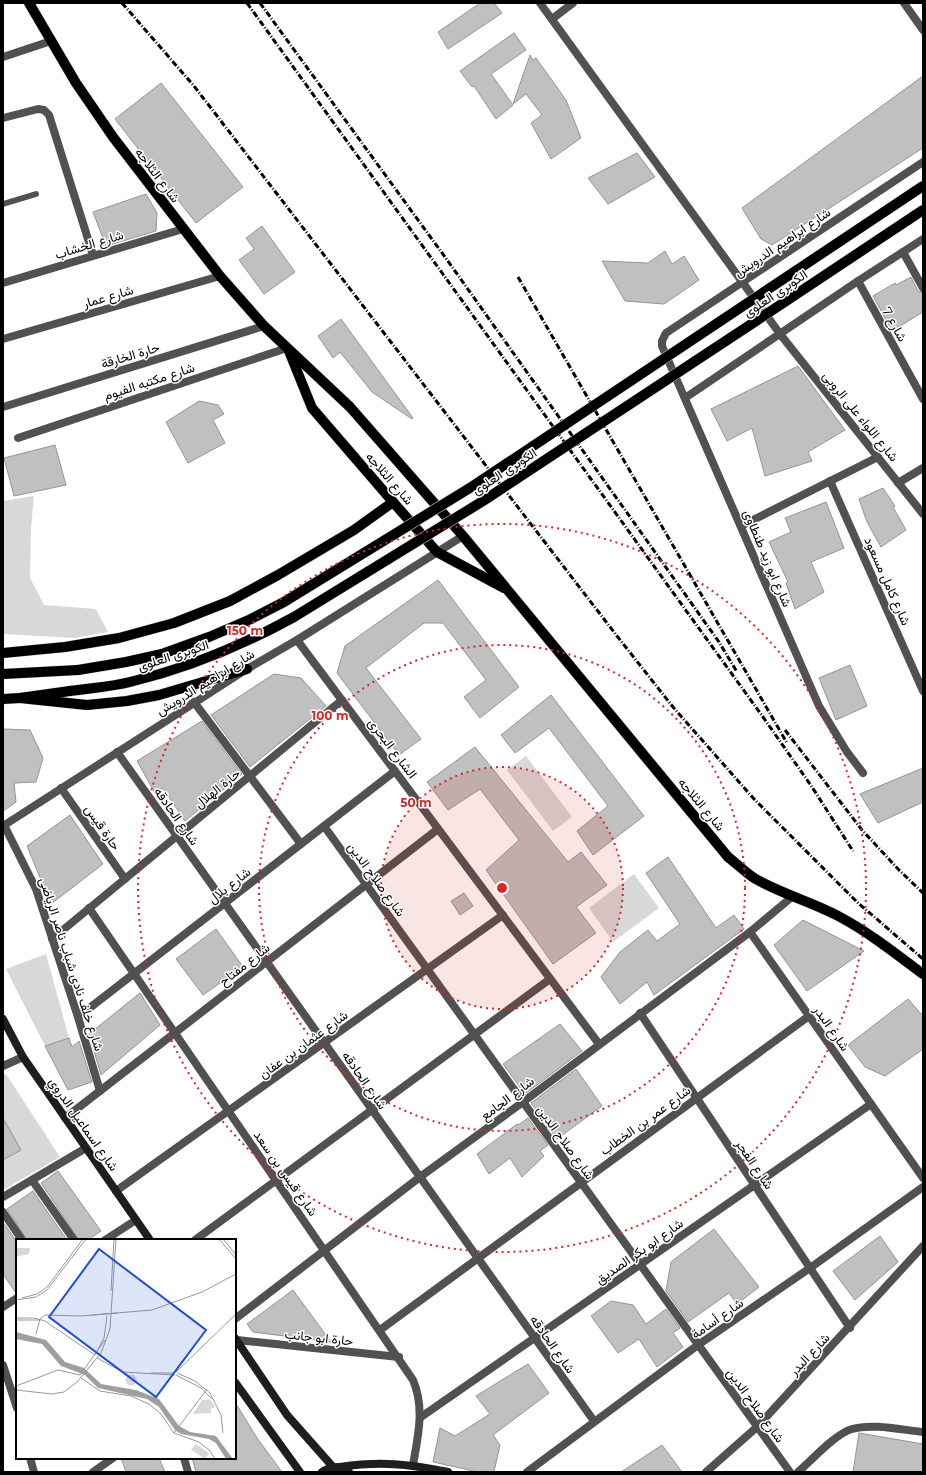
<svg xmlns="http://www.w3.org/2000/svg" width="926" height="1475" viewBox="0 0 926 1475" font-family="Montserrat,Vazirmatn,sans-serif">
	<rect width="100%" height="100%" fill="#fff"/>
	<!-- green -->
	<g fill="#d8d8d8">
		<polygon points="34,496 31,528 30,578 44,605 96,609 108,632 75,638 3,634 3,501"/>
		<polygon points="526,756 572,817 553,831 507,770"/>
		<polygon points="634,874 659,908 613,942 589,908"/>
		<polygon points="46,954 69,1038 45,1046 6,969"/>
		<polygon points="6,1074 60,1157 3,1190 3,1075"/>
	</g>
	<!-- building -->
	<g fill="#c0c0c0" stroke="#959595">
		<polygon points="480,3 494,3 502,13 448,49 438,32"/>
		<polygon points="514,33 526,50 491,74 513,105 496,119 474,86 472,87 460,71"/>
		<polygon points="530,55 533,60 536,58 566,100 581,138 551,159 531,123 542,115 526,94 513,104"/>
		<polygon points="923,76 923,148 772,245 761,239 742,208"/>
		<polygon points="161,83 243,187 196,223 115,119"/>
		<polygon points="637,153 655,177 608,204 588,178"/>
		<polygon points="146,194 157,213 156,231 106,246 93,212"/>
		<polygon points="262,226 295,272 264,294 239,260 254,249 246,238"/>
		<polygon points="665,251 672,264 684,256 699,280 664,304 625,301 602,261 648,263"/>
		<polygon points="911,277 918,291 923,293 923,312 892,331 873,296 895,283 896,285"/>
		<polygon points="341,319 413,418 412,419 372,392 340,352 333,358 318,336"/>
		<polygon points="798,366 845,430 808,452 812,461 765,476 752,428 727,441 711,409"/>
		<polygon points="199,401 218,405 224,414 213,420 225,443 188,463 166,422"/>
		<polygon points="55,445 66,485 14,496 4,458"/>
		<polygon points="883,488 895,506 893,507 906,530 881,547 867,522 859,499"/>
		<polygon points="826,502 844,548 811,562 824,592 795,609 786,583 788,582 769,542 791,532 785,518"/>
		<polygon points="438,580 519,687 480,718 464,697 486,680 443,623 424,623 366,668 421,739 399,755 337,673 345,646"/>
		<polygon points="850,665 867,706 836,720 819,678"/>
		<polygon points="274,674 301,678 326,706 250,767 211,715"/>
		<polygon points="551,695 644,816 593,855 577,831 608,806 549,728 515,753 501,735"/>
		<polygon points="202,721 242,774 234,780 234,781 185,821 163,788 155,793 137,761"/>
		<polygon points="3,729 30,730 43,758 36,782 14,783 16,802 3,811"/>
		<polygon points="475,747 568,862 581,852 607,885 576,907 596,933 553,964 486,870 519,840 480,789 448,810 427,782"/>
		<polygon points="923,768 923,802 878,823 860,794"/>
		<polygon points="70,815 103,864 51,904 27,846"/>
		<polygon points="668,857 716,928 734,915 744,929 654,995 647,982 620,1004 601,977 620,952 648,930 657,941 680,924 646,873"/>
		<polygon points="464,893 473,906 460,915 451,901"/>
		<polygon points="803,920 864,951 807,991 774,945"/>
		<polygon points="216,929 243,967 203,995 176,959"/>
		<polygon points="140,993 160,1025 101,1075 89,1034"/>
		<polygon points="908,999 923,1016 923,1049 885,1076 865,1067 848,1045"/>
		<polygon points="560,1024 582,1051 525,1094 503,1064"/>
		<polygon points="69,1038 72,1047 79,1041 92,1082 68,1090 45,1046"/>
		<polygon points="576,1069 602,1106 557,1139 531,1103"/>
		<polygon points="3,1118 21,1150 3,1160"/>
		<polygon points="528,1118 548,1145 540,1151 544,1156 522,1177 510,1158 489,1174 477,1154 517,1124 518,1125"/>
		<polygon points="58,1171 101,1231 88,1240 79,1240 41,1183"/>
		<polygon points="33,1191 67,1240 27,1240 7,1209"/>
		<polygon points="3,1222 17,1242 17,1293 16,1293 3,1274"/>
		<polygon points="714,1229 759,1287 737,1304 729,1293 688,1322 666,1291 671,1262"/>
		<polygon points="880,1236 898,1262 855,1300 833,1271"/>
		<polygon points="293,1290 331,1342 253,1332 247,1324"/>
		<polygon points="611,1301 633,1305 646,1324 666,1309 680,1328 673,1333 683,1347 657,1367 639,1339 618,1353 591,1316"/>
		<polygon points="528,1364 549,1393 493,1435 500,1445 494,1472 478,1472 433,1462 440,1428 455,1436 490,1414 476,1396"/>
		<polygon points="235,1402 257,1438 282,1472 196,1472 192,1458 235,1458"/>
		<polygon points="859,1433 923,1444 923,1472 853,1472"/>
		<polygon points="662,1445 682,1472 621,1472"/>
		<polygon points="121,1458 159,1458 165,1472 126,1472"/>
	</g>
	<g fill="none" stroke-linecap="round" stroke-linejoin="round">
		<!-- primary casing -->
		<g stroke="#dbdbdb" stroke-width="11">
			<g id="primary">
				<path d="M 29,3 L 76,83 L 113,137 L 220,276 L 264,326 L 350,407 L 463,536 L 728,857 C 737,864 745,872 754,878 C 781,894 813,902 840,917 C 870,933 896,954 923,974"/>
				<polyline points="289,351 312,408 393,502 437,552 504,588"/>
				<polyline points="3,653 65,647 119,638 174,623 230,601 278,575 354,530 393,502"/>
				<polyline points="3,674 78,670"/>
				<polyline points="20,698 87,705 127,701 159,695 247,669"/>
				<polyline points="3,699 20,698 70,691"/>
			</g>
		</g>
		<!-- service -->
		<polyline stroke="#515151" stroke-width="6" points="3,204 36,194"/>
		<!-- minor -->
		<g stroke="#515151" stroke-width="8">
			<polyline points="904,3 923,30"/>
			<polyline points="552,19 573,3"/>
			<polyline points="3,57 51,41"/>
			<polyline points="3,118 38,109 44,110 49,115 93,255"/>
			<polyline points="903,252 923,288"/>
			<polyline points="858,281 923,399"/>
			<polyline points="3,283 183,229"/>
			<polyline points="3,339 220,276"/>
			<polyline points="685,398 858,281 923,239"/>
			<polyline points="3,407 264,326"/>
			<polyline points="18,438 287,348"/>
			<polyline points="830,481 923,691"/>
			<polyline points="898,483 923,468"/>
			<polyline points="741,526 878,457"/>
			<polyline points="297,640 599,1044"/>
			<polyline points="194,702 301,844"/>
			<polyline points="117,752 594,1421"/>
			<polyline points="863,773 847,752 819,706 662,346 662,341 666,333 923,162"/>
			<polyline points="61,788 125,879"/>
			<polyline points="4,825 36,889 78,1017 100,1091"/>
			<polyline points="324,826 790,1472"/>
			<path d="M 89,908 L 413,1380 C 425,1408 418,1436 413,1465"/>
			<polyline points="750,932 923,1178"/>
			<polyline points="52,939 342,700"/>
			<polyline points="640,1013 850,1328"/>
			<polyline points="78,1017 395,771"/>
			<polyline points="3,1066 23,1057"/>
			<polyline points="65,1118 438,829"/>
			<polyline points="32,1180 74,1240"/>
			<polyline points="116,1191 503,915"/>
			<polyline points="3,1197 86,1148"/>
			<polyline points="3,1212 22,1240"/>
			<polyline points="105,1240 136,1220"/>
			<polyline points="195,1240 550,979"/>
			<polyline points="3,1307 17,1298"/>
			<polyline points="235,1319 420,1177 523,1102 750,932 793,896"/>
			<polyline points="380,1330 809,1016"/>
			<polyline points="237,1340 399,1357"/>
			<polyline points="421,1417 871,1104"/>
			<polyline points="184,1458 188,1472"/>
			<polyline points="93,1472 113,1458"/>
			<polyline points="527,1472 698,1345 810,1268 923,1187"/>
			<polyline points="706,1472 757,1427 923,1246"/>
			<path d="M 798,1472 C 812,1460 835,1434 852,1429 C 872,1423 902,1430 923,1432"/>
		</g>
		<!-- tertiary -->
		<g stroke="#515151" stroke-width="8">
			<polyline points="540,3 780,334 923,514"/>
			<polyline points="3,826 247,669 297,640 463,536"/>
			<polyline points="3,1365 17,1408"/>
			<polyline points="30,1458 34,1472"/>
		</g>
		<!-- secondary -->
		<g stroke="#1e1e1e" stroke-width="8">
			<polyline points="3,1019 23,1057 150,1240"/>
			<polyline points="235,1338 287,1415 333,1467"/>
			<polyline points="235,1382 300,1472"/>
			<path d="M 340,1467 C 381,1461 408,1464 448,1472"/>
			<path d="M 322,1472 C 330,1466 341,1465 349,1472"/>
		</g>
		<!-- primary -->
		<use href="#primary" stroke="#000" stroke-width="10"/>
		<!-- rail -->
		<g stroke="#000" stroke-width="3" stroke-dasharray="6 2 1 2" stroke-linecap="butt">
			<polyline points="122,3 194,86 617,636 673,707 755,800 857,902 923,959"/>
			<polyline points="247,3 763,717 812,787 853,851"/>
			<polyline points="260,3 445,257 719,642 737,672"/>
			<polyline points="518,277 787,743"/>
			<polyline points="785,730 862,830 899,870 923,893"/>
		</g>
		<!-- primary-bridge casing -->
		<g stroke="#dbdbdb" stroke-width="11" stroke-linecap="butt">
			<g id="primary-bridge">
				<polyline points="78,670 126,662 162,654 209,637 251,619 284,602 473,486 923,186"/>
				<path d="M 70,691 C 90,688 111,687 130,682 C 188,668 243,645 294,617 L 483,501 L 753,323 L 923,210"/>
			</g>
		</g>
		<!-- primary-bridge -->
		<use href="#primary-bridge" stroke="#000" stroke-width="10"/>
	</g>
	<!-- distance rings -->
	<circle cx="502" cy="888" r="121" fill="#d62828" fill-opacity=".12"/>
	<g fill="none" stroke="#d62828" stroke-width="2" stroke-dasharray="2 4">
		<circle cx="502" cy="888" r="121"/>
		<circle cx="502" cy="888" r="243"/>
		<circle cx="502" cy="888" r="364"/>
	</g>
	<g text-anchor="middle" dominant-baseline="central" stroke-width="3" stroke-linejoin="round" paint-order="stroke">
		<!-- street labels -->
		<g font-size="13" fill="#000" stroke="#fff">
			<text transform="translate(158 175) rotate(53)">شارع الثلاجه</text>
			<text transform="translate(782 242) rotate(-34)">شارع ابراهيم الدرويش</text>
			<text transform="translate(89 244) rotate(-17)">شارع الخشاب</text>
			<text transform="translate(775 293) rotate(-34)">الكوبرى العلوى</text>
			<text transform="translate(108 296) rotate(-16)">شارع عمار</text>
			<text transform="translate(895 324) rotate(61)">شارع 7</text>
			<text transform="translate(130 355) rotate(-17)">حارة الخارقة</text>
			<text transform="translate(149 381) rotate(-18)">شارع مكتبه الفيوم</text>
			<text transform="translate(861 416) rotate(51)">شارع اللواء على الروبى</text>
			<text transform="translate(504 471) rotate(-33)">الكوبرى العلوى</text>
			<text transform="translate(390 478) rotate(49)">شارع الثلاجه</text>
			<text transform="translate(768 558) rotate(67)">شارع ابو زيد طنطاوى</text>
			<text transform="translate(888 581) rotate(66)">شارع كامل مسعود</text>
			<text transform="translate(173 655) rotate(-18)">الكوبرى العلوى</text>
			<text transform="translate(205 682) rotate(-32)">شارع ابراهيم الدرويش</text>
			<text transform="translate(393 748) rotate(53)">الشارع البحرى</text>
			<text transform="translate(217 788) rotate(-39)">حارة الهلال</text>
			<text transform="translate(702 804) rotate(50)">شارع الثلاجه</text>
			<text transform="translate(177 816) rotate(55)">شارع الحادقه</text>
			<text transform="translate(103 827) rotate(55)">حارة قيس</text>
			<text transform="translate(377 879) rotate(54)">شارع صلاح الدين</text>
			<text transform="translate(229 885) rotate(-38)">شارع بلال</text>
			<text transform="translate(72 964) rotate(72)">شارع خلف نادى شباب ناصر الرياضى</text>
			<text transform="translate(244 964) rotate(-38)">شارع مفتاح</text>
			<text transform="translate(832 1028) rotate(55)">شارع البدر</text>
			<text transform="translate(303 1044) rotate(-36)">شارع عثمان بن عفان</text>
			<text transform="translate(365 1080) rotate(55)">شارع الحادقه</text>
			<text transform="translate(507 1098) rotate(-37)">شارع الجامع</text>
			<text transform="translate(645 1120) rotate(-36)">شارع عمر بن الخطاب</text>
			<text transform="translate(84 1124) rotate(55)">شارع اسماعيل الدروي</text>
			<text transform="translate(566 1142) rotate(54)">شارع صلاح الدين</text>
			<text transform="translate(755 1164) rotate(56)">شارع الفجر</text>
			<text transform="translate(286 1173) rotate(55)">شارع قيس بن سعد</text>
			<text transform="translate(639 1251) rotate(-35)">شارع ابو بكر الصديق</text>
			<text transform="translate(717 1318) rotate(-35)">شارع أسامة</text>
			<text transform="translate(319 1337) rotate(6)">حارة ابو جانب</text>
			<text transform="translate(553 1344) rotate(55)">شارع الحادقه</text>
			<text transform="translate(809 1354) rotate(-47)">شارع البدر</text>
			<text transform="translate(756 1405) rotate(54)">شارع صلاح الدين</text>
		</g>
	</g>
	<!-- overview -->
	<g transform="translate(16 1239)">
		<rect width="220" height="220" fill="#fff"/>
		<path d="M 0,9 L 14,9 L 13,15 L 0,18 ZM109.5 141a5.5 5.5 0 1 1 11 0a5.5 5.5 0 1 1-11 0ZM 194,160 L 199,168 L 195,170 L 195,174 L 177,175 L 186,161 ZM 180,205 L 193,214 L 189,220 L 175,211 Z" fill="#d8d8d8"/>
		<path d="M 0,93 L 30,101 L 49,123 L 68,129 L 85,145 L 120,151 L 143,160 L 163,187 L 174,193 L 200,197 L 217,220 L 210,220 L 200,204 L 193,200 L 165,195 L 159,191 L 143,168 L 131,160 L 82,149 L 69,136 L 45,127 L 26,105 L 0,100 Z" fill="#9f9f9f"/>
		<path fill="none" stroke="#999" stroke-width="1" d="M 203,0 L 220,20M 207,0 L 220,16M 95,52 L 98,0M 6,59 L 21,55 L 31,48 L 67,0M 0,61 L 20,58 L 31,51 L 70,0M 76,76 L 101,74M 0,79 L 18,79 L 29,82 L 79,116M 0,81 L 24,81M 20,95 L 24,80 L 29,76 L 65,77 L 136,71 L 186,53 L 220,35M 79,116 L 88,99 L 91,77M 81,119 L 107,133 L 159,136M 160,133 L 220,75M 135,134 L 157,134M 161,134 L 179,142 L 194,154 L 205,176 L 207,194M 160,136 L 185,149 L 196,160M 65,139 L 84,152 L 115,157 L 133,165 L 145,175 L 158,194 L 183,203 L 194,212 L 199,220M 0,147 L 42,131 L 64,136 L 89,101M 0,151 L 36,155 L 48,153 L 61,143 L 85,114 L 94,90 L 100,0M 158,194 L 191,150"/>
		<path fill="#1d4ed8" fill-opacity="0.15" stroke="#1d4ed8" stroke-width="2" d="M 83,10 L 190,91 L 140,158 L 33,78 Z"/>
		<rect width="220" height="220" fill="none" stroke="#000" stroke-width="2"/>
	</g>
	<circle cx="502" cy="888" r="6" fill="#d62828" stroke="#fff" stroke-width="2"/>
	<g font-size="12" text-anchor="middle" font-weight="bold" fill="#d62828" stroke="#fff" stroke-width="3" stroke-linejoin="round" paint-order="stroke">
		<text x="245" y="635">150 m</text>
		<text x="330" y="720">100 m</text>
		<text x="416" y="807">50 m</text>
	</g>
	<!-- border -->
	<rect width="926" height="1475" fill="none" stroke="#000000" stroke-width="8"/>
</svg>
